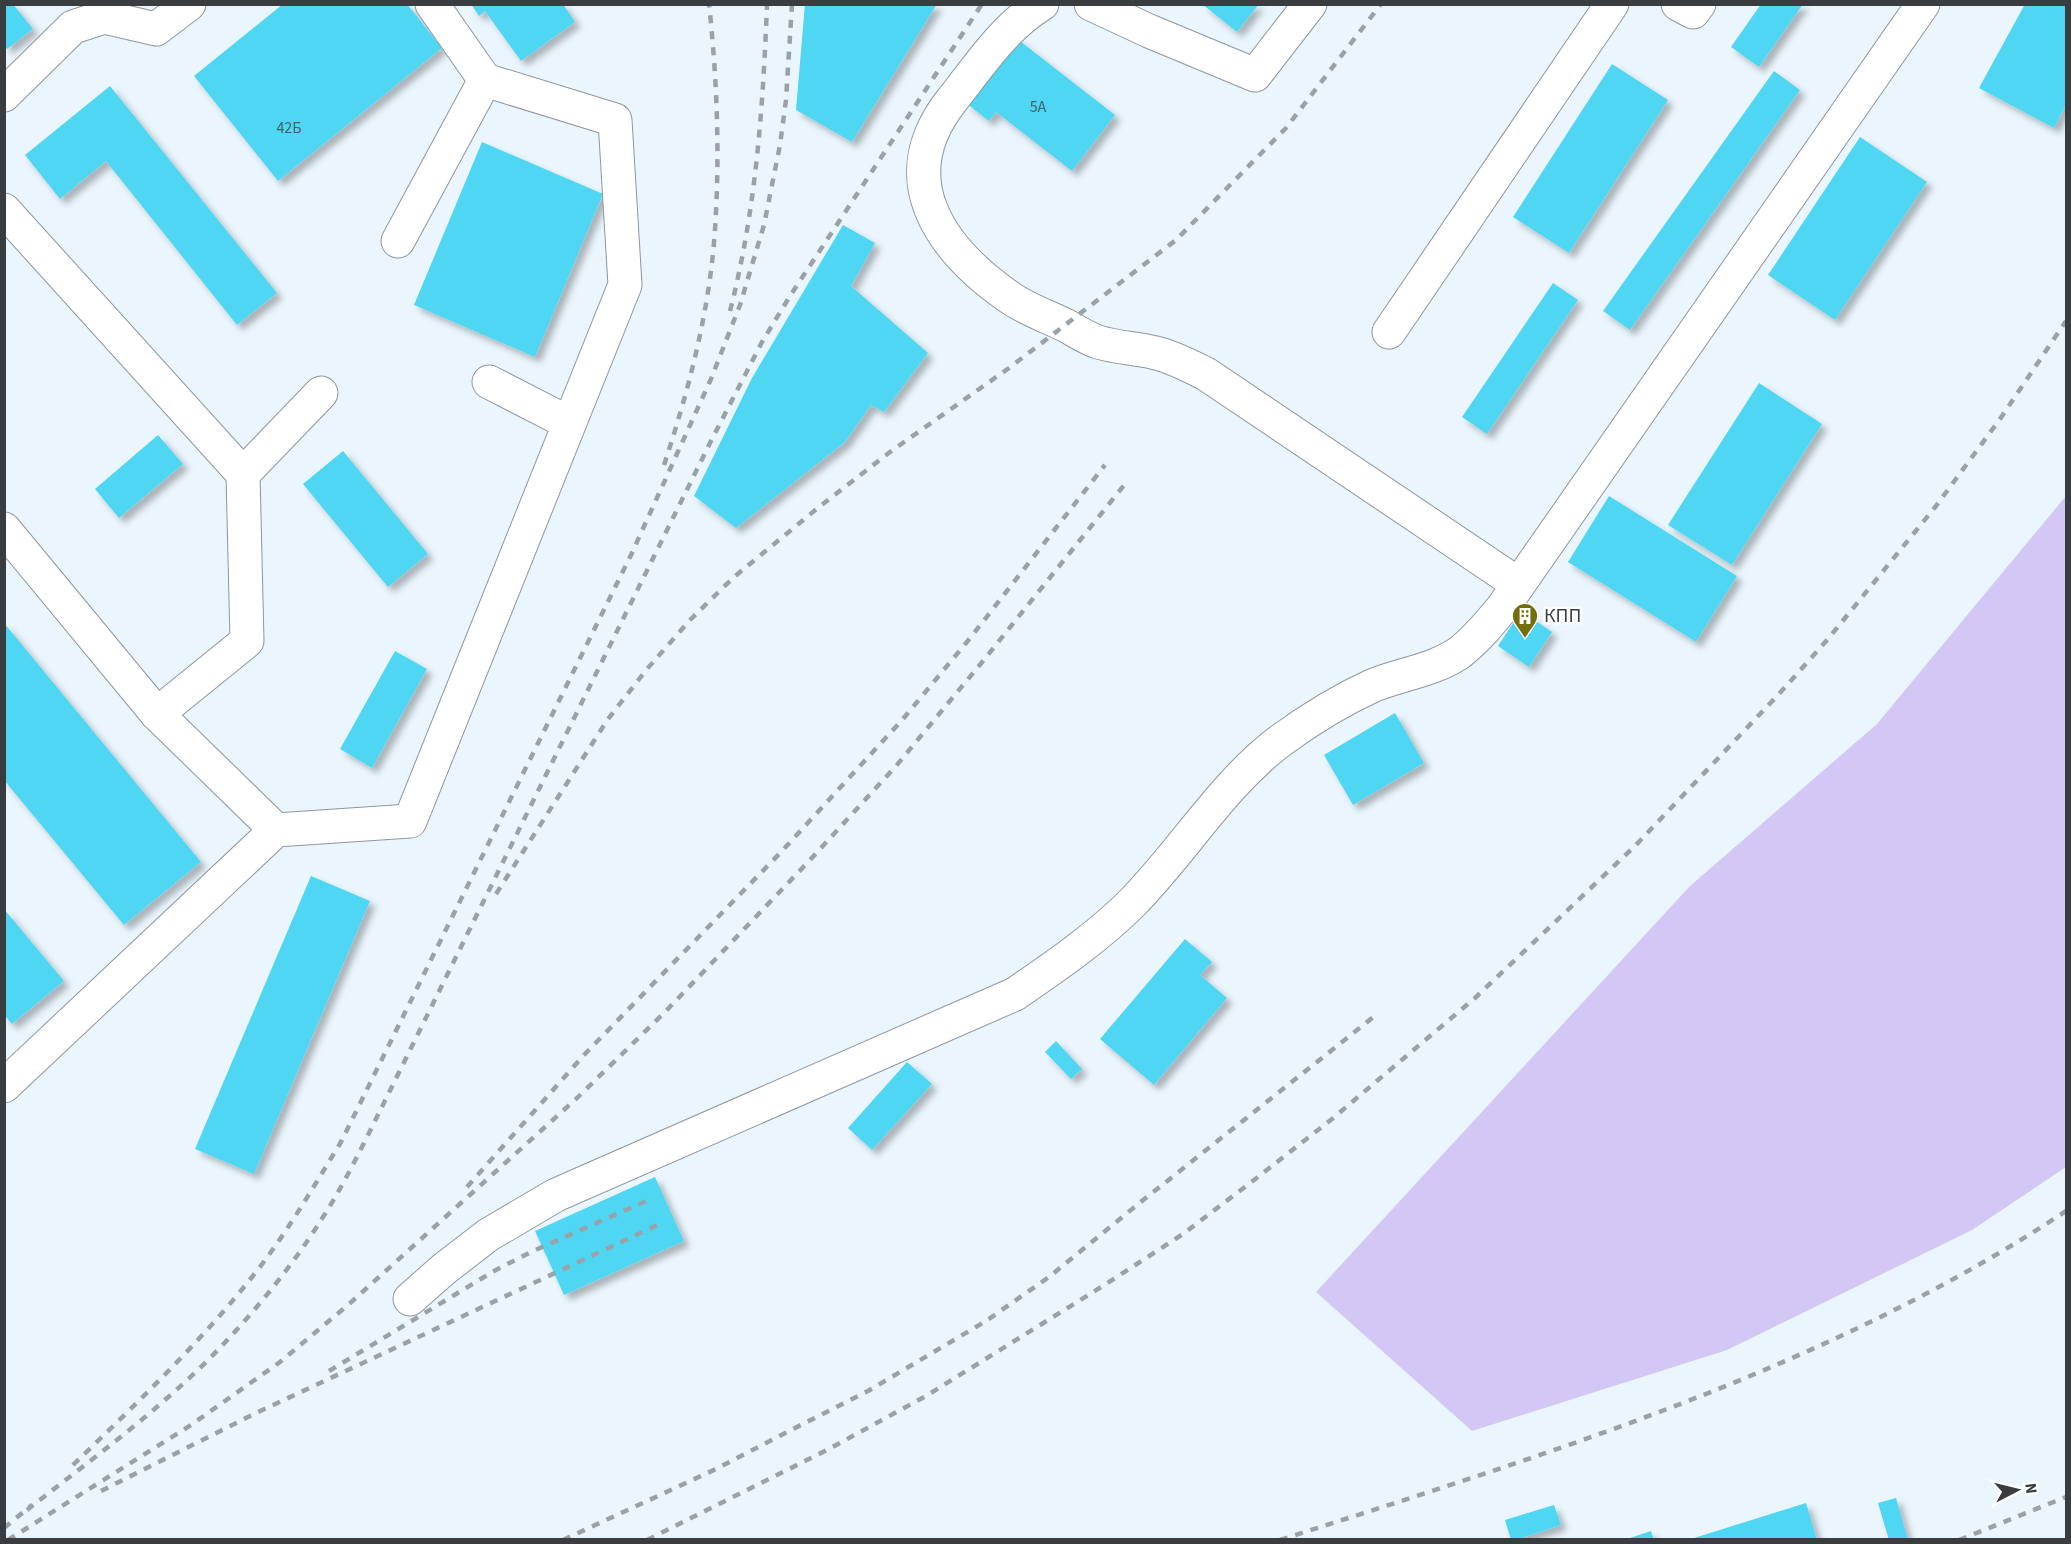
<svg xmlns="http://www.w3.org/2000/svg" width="2071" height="1544" viewBox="0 0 2071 1544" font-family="'Source Sans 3',sans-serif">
	<defs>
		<filter id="shadow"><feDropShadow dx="5.5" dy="5.5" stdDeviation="3" flood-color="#0004"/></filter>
	</defs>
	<rect width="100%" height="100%" fill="#eaf5fd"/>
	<!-- green -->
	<polygon fill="#d2c7f5" points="2066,496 2066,1167 1972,1230 1727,1350 1472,1431 1316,1292 1690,886 1877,724"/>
	<!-- building -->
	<g fill="#4fd6f2" filter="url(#shadow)">
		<polygon points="4,4 13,4 33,29 7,49 4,45"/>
		<polygon points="283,4 407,4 442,48 278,181 194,76"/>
		<polygon points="471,4 563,4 575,22 521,61 485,11 479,16"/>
		<polygon points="805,4 937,4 852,142 796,110"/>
		<polygon points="1202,4 1259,4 1237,32"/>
		<polygon points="1761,4 1803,4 1759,67 1731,47"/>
		<polygon points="2025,4 2066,4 2066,105 2054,128 1979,88"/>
		<polygon points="1016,38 1115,115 1072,171 996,112 989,121 966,103"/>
		<polygon points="1612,64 1668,100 1569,253 1513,217"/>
		<polygon points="1774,71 1800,90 1630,330 1603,311"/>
		<polygon points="110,86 277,293 237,325 106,161 60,199 25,155"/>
		<polygon points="1860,137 1927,182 1835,320 1768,275"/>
		<polygon points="482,142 603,194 535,357 414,305"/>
		<polygon points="843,225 875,243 851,286 928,353 884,412 871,405 845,442 736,528 694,496 752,378"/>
		<polygon points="1553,283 1578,300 1487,434 1462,417"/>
		<polygon points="1759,383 1822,424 1732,565 1668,525"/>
		<polygon points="158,435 183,464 119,518 95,489"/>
		<polygon points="343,451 428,554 388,587 303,484"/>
		<polygon points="1609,496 1737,576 1696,642 1568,562"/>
		<polygon points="1521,611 1552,632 1529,667 1498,646"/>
		<polygon points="4,623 201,862 124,925 4,780"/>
		<polygon points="395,651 427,669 372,768 340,749"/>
		<polygon points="1395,713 1424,763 1353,805 1324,755"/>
		<polygon points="311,876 370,901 254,1174 195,1149"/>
		<polygon points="4,909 64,981 12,1024 4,1015"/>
		<polygon points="1185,939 1212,962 1200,975 1227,998 1154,1085 1100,1039"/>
		<polygon points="1056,1041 1082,1069 1071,1079 1045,1052"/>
		<polygon points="907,1062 932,1084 872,1150 848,1128"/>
		<polygon points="655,1177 684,1241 564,1295 535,1231"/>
		<polygon points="1896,1498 1908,1540 1889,1540 1878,1503"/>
		<polygon points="1806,1503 1817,1540 1691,1540 1691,1539"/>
		<polygon points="1554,1505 1561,1525 1516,1540 1511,1540 1505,1520"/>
		<polygon points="1651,1531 1654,1540 1627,1540 1627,1539"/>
	</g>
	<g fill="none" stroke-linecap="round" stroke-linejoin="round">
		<!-- minor casing -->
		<g stroke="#8d979e" stroke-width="35">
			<g id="minor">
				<path d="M 1042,4 C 1004,27 979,66 952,100 C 890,178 939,248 1009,297 C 1026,309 1046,316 1065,325 C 1076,331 1086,338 1098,342 C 1117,348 1137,348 1156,353 C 1173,357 1190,366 1206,374 L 1518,584"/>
				<polyline points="1091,4 1149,31 1255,75 1310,4"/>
				<polyline points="1678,4 1693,12 1699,4"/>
				<polyline points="4,95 73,27 104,17 156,29 189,4"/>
				<polyline points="4,210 243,474 321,393"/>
				<polyline points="398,241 485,80"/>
				<polyline points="1389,332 1612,4"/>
				<polyline points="489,382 569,423"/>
				<polyline points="4,529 157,714 276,830"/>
				<polyline points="157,714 247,641 243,474"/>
				<polyline points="4,1086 276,830 410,821 625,285 615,120 485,80 432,4"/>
				<path d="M 410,1299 L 444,1269 L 488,1235 L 556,1195 L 1015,994 C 1056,966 1098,937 1133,902 C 1184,850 1222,785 1280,741 C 1310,719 1341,700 1374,685 C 1402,674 1434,670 1459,653 C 1476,640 1490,623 1503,607 L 1923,4"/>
			</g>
		</g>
		<!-- minor -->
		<use href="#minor" stroke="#fff" stroke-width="33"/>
		<!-- rail -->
		<g stroke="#9aa2a8" stroke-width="4.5" stroke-dasharray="8 8" stroke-linecap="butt">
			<path d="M 730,311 C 756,210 763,108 767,4"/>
			<path d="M 664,465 C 689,389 710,309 715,229 C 720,154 717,78 709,4"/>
			<polyline points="496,894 608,719 647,669 691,619 734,577 819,507 890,452 1009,368 1176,240 1286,128 1381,4"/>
			<polyline points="467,1187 584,1055 782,851 903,719 971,637 1105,465"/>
			<polyline points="329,1371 494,1271 531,1252 653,1198"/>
			<path d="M 73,1465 C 137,1403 201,1342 256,1272 C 288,1231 314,1186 341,1142 L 631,555 L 711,379 L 740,305 L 764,225 L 780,145 L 786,100 L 792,4"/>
			<polyline points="101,1491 256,1413 664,1222"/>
			<path d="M 27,1510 C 97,1455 171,1402 231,1336 C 265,1299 297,1259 323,1217 C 341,1189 356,1159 371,1129 L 711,441 L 762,342 L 790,296 L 982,4"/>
			<polyline points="4,1528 32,1505"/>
			<polyline points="8,1540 191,1425 280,1362 348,1305 576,1099 666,1011 810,860 896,766 983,661 1125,484"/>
			<polyline points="563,1540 716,1469 791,1430 868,1391 986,1321 1049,1277 1137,1205 1376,1015"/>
			<polyline points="647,1540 827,1450 926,1396 1106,1284 1183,1234 1254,1180 1332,1119 1475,998 1635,846 1779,694 1828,639 1936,506 2000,419 2066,321"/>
			<path d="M 1280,1540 C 1550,1453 1828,1369 2066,1211"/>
			<polyline points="1959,1540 2066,1497"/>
		</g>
	</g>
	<!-- icons -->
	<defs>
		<g id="building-pin" transform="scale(1.35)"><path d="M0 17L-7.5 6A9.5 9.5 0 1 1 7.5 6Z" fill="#746d0b" stroke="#fff"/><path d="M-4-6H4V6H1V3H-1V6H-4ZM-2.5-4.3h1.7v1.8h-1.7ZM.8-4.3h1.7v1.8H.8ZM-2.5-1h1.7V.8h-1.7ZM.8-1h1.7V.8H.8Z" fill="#fff"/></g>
	</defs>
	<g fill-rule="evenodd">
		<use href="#building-pin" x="1525" y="616"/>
	</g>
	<g text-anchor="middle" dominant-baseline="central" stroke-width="5" stroke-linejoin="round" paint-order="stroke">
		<!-- number labels -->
		<g font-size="16" fill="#3e636c">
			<text x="1038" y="107">5А</text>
			<text x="289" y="128">42Б</text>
		</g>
		<!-- poi labels -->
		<g font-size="20" fill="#393d40" stroke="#fff" text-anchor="start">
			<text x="1544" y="616">КПП</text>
		</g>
	</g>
	<!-- border -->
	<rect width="2071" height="1544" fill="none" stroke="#393d40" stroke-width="12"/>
	<!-- north arrow -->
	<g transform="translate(2017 1490) rotate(83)" stroke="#ffffff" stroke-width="4.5" paint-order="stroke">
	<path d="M0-4.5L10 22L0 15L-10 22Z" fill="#393d40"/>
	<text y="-9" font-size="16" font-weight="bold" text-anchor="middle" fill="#393d40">N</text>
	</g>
</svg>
